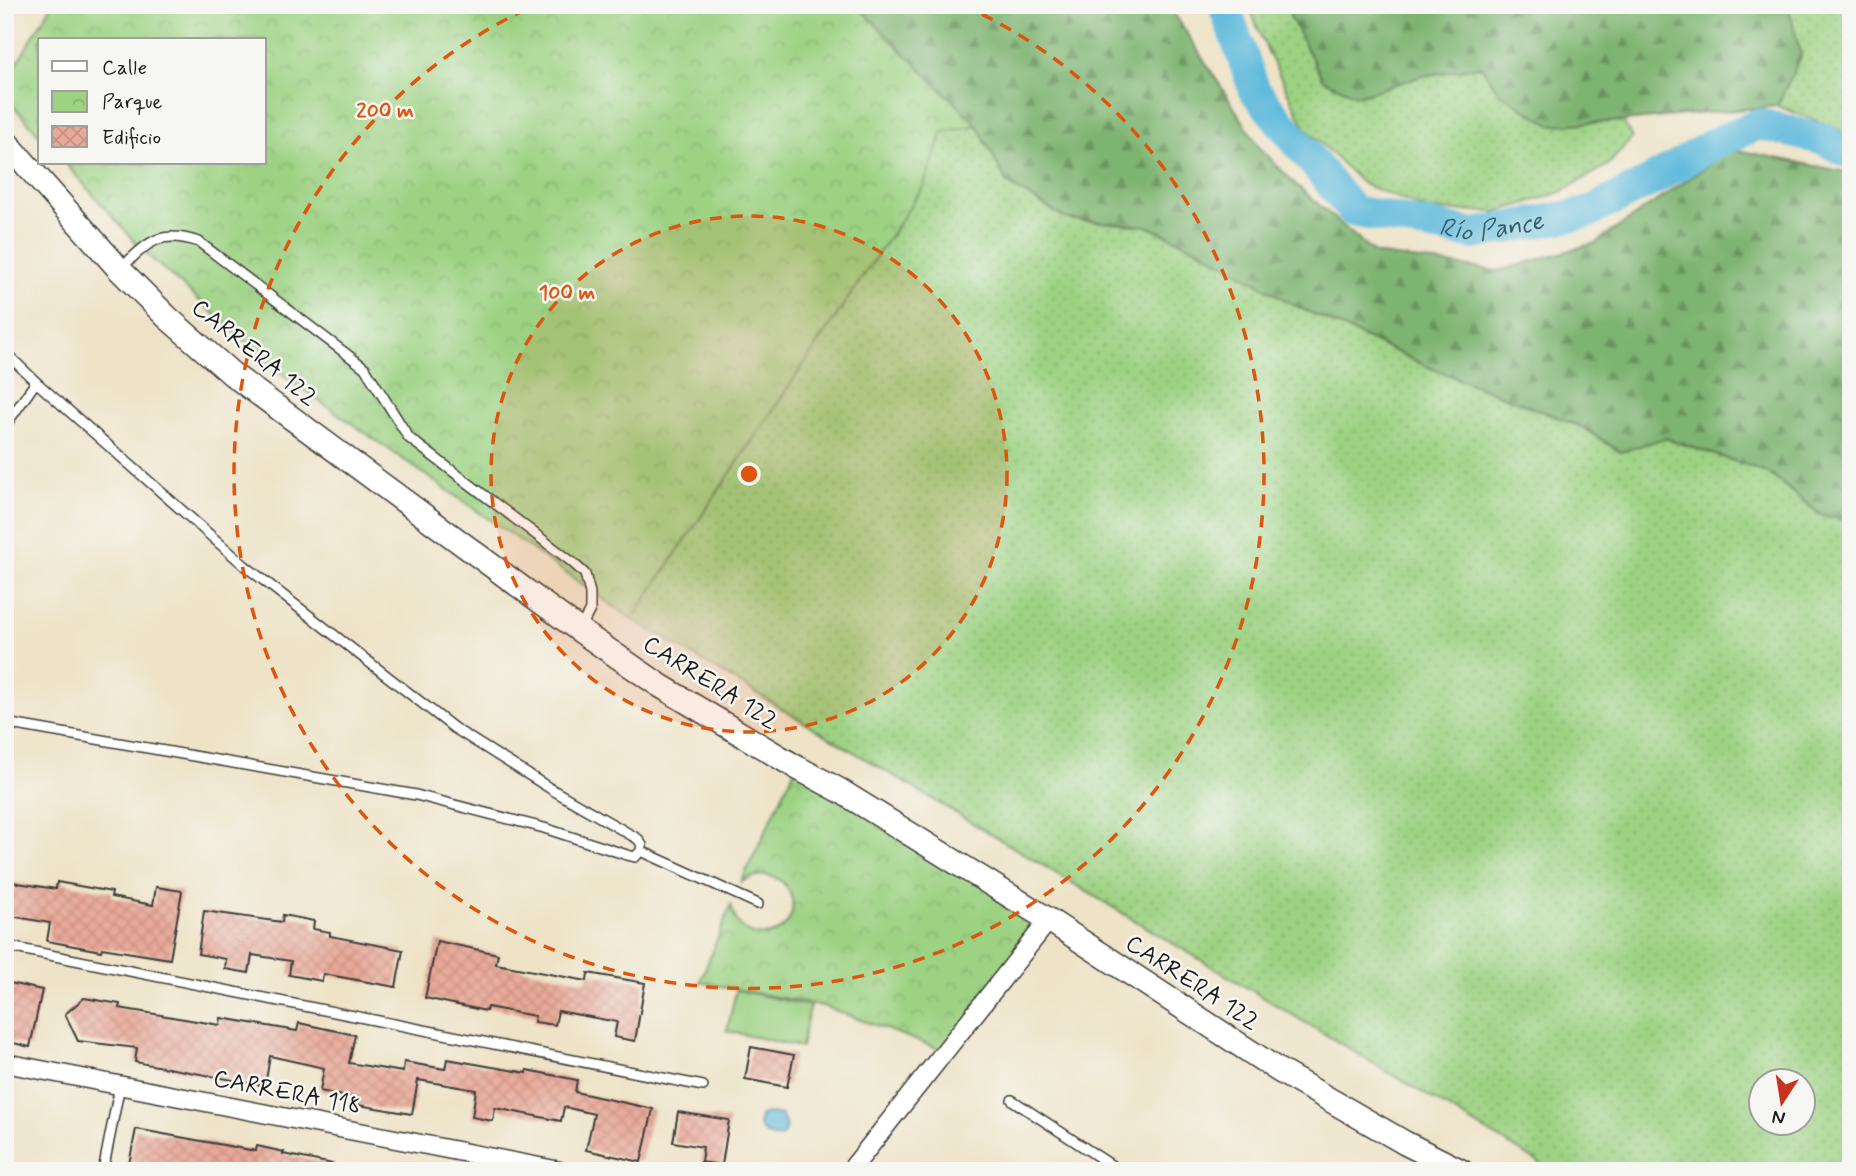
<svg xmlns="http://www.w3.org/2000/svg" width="1856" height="1176" viewBox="0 0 1856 1176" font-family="Mynerve,sans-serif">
	<defs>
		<pattern id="grass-dots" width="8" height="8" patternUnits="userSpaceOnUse" patternTransform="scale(1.75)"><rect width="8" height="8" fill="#9dd283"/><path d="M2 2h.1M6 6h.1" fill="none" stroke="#87b471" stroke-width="1.8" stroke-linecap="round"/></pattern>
		<pattern id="forest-firs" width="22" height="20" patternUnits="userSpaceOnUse" patternTransform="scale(1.75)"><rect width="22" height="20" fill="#7eb471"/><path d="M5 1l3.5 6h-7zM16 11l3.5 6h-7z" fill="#66925c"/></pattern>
		<pattern id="park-crowns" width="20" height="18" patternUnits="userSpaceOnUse" patternTransform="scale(1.75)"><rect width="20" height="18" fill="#9dd283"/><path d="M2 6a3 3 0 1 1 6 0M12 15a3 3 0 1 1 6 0" fill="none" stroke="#87b471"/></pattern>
		<pattern id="building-cross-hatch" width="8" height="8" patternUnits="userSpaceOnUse" patternTransform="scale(1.75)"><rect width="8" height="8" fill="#e9a999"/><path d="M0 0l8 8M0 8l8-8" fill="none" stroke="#c79183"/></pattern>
	</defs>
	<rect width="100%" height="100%" fill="#f6f6f2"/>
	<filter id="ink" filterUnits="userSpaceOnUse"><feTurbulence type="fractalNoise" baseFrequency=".0143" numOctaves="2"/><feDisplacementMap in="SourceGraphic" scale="14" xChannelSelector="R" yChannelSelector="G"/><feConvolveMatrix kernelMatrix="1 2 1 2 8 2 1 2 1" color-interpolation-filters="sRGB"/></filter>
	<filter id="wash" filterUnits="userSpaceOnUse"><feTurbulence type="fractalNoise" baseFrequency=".00686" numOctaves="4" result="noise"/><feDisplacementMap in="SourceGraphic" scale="28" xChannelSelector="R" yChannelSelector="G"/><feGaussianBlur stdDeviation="1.57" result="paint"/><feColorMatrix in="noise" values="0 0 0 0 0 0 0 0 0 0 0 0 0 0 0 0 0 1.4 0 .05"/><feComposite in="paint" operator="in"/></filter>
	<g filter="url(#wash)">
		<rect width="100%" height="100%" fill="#eee3c7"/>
		<!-- grass -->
		<g fill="url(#grass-dots)" stroke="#5c7750" stroke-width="2" fill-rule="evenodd">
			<polygon points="1249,5 1290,5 1290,16 1422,76 1481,66 1499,93 1551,125 1623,121 1632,138 1608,165 1559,193 1497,212 1428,210 1363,184 1305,128 1261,37"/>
			<polygon points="1788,5 1851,5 1851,137 1838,129 1777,106 1801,56"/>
			<path d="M 977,125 L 1007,183 L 1067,219 L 1147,226 L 1206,253 L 1294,305 L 1431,368 L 1580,426 L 1620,452 L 1664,438 L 1767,472 L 1821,515 L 1851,521 L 1851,1171 L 1553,1171 L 632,619 L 923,187 L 943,131 ZM 1762,1082 L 1804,1082 L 1804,1124 L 1762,1124 Z"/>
		</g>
		<!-- forest -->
		<g fill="url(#forest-firs)" stroke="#4d6846" stroke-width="2">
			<polygon points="856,5 1172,5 1174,13 1260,148 1292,181 1375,254 1498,271 1595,243 1732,149 1851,173 1851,521 1821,515 1767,472 1665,438 1621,452 1580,426 1431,368 1294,305 1206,253 1147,226 1067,219 1007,183 977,125"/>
			<polygon points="1290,5 1788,5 1801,56 1777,106 1623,121 1551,125 1499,93 1481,66 1422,76 1358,96 1323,80 1290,16"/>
		</g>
		<!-- park -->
		<g fill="url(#park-crowns)" stroke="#5c7750" stroke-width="2">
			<polygon points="52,5 856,5 977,125 943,132 923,187 632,619 288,379 144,252 65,163 264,163 264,40 40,40 40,136 5,96 5,83"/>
			<path d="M 796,767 L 1049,920 L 945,1051 L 823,1006 L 700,982 L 731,905 C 734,918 739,930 753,934 C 760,936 768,935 774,933 C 811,918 789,855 741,882 Z"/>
		</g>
		<!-- pitch -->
		<polygon fill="#9dd283" stroke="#5c7750" stroke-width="2" points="736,990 810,1006 801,1047 727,1031"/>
		<!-- water -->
		<path fill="#5ebadc" stroke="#3d6b7c" stroke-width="2" d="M 770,1113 L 781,1115 C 786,1124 788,1129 781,1137 C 767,1139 753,1128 762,1114 Z"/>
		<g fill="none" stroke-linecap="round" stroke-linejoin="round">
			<!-- river -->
			<path stroke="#5ebadc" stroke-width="32" id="s1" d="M 1224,5 L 1255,91 L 1353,211 L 1474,234 L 1587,213 L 1651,181 L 1715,143 L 1759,124 L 1825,140 L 1851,154"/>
		</g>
		<g id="blocks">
			<!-- building -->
			<g fill="url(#building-cross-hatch)">
				<polygon points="5,881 56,889 57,882 112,892 111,897 153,905 156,887 182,891 170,959 102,948 101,951 47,941 50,923 5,915"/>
				<polygon points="204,911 282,922 283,915 314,921 313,929 330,932 330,936 403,950 396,987 323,974 322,981 289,975 291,961 252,955 249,973 225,969 226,959 198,954"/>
				<polygon points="437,941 498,954 496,964 587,981 588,973 645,983 635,1041 614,1037 617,1022 558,1011 555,1025 534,1022 535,1016 487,1007 486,1011 425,998"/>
				<polygon points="5,982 42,990 30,1047 5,1041"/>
				<polygon points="84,998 120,1004 119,1008 220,1025 221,1018 297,1031 299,1023 355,1035 349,1063 403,1072 404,1062 445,1069 447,1059 527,1073 527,1070 577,1080 575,1092 653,1109 641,1162 586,1150 594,1114 564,1107 561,1121 495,1108 493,1121 472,1117 476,1090 418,1080 412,1114 358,1105 359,1099 320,1091 324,1068 270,1056 265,1086 135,1062 137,1048 78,1041 65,1014"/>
				<polygon points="751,1047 794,1055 787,1087 745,1079"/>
				<polygon points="678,1112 729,1120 722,1165 701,1162 703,1147 673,1142"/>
				<polygon points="136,1129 256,1151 257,1146 284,1152 283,1154 333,1164 333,1171 137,1171 128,1169"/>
			</g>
		</g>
	</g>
	<g filter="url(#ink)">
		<use href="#blocks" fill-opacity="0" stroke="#3c3a36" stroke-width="2"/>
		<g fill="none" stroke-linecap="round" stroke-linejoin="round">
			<!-- service casing -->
			<g stroke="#3c3a36" stroke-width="12">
				<g id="service">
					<path d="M 121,268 C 149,242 159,229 199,242 L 365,368 L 409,438 L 572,562 L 585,574 L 590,593 L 590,610 L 580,629"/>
					<polyline points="5,352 36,382 244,565 454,728 551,789 638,839 642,845 641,851"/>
					<polyline points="5,426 36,382"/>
					<polyline points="5,723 416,795 544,828 627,855 635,857 641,851"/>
					<polyline points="641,851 758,904"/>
					<polyline points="5,946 703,1086"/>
					<polyline points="1012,1100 1120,1171"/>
					<polyline points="103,1171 120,1085"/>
				</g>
			</g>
			<!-- minor casing -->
			<g stroke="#3c3a36" stroke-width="21">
				<g id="minor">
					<polyline points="5,1063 560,1171"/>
					<polyline points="850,1171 1049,920"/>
				</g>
			</g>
			<!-- tertiary casing -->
			<g stroke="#3c3a36" stroke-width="26">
				<polyline id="tertiary" points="5,141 119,269 168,318 232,374 579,630 659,685 796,767 839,790 1049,920 1278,1070 1405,1143 1461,1171"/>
			</g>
			<!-- service -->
			<use href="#service" stroke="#fff" stroke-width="9"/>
			<!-- minor -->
			<use href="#minor" stroke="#fff" stroke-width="18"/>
			<!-- tertiary -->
			<use href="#tertiary" stroke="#fff" stroke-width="23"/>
		</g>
	</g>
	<!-- distance rings -->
	<circle cx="749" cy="474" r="258" fill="#de560d" fill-opacity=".12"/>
	<g fill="none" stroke="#de560d" stroke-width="3.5" stroke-dasharray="12 9">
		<circle cx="749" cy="474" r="258"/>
		<path d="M963 5A515 515 0 1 1 535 5"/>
	</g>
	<g text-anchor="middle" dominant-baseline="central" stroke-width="5" stroke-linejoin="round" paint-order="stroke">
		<!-- street labels -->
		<g font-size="24" fill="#1c1c1c" stroke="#f6f6f2">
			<text transform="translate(254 353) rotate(39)">CARRERA 122</text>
			<text transform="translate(710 683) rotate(32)">CARRERA 122</text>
			<text transform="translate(1192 983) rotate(33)">CARRERA 122</text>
			<text transform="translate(287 1093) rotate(11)">CARRERA 118</text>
		</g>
		<!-- water labels -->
		<g font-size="26" font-style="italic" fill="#365b69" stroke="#f6f6f2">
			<text stroke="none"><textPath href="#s1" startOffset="387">Río Pance</textPath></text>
		</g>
	</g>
	<circle cx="749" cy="474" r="10" fill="#de560d" stroke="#f6f6f2" stroke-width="3.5"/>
	<g font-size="21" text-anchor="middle" font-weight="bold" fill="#de560d" stroke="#f6f6f2" stroke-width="5" stroke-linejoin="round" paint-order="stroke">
		<text x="385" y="117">200 m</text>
		<text x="567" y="299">100 m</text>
	</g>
	<!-- margin -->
	<rect width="1856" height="1176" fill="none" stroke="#f6f6f2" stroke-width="28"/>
	<!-- legend -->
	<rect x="38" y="38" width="228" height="126" fill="#f6f6f2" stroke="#9f9f9c" stroke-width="2"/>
	<rect x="52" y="61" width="35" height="10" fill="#ffffff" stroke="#9f9f9c" stroke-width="2"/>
	<text x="102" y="74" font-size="21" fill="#1c1c1c">Calle</text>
	<rect x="52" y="91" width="35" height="21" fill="url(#park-crowns)" stroke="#9f9f9c" stroke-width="2"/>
	<text x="102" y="108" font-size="21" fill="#1c1c1c">Parque</text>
	<rect x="52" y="126" width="35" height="21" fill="url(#building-cross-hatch)" stroke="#9f9f9c" stroke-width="2"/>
	<text x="102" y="144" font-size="21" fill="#1c1c1c">Edificio</text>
	<!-- north arrow -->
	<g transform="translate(1782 1102) rotate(192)"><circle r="33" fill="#f6f6f2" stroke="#9f9f9c" stroke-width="2"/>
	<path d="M0-5L12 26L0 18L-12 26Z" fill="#c8321e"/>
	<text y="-10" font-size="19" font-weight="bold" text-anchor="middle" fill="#1c1c1c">N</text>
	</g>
</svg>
